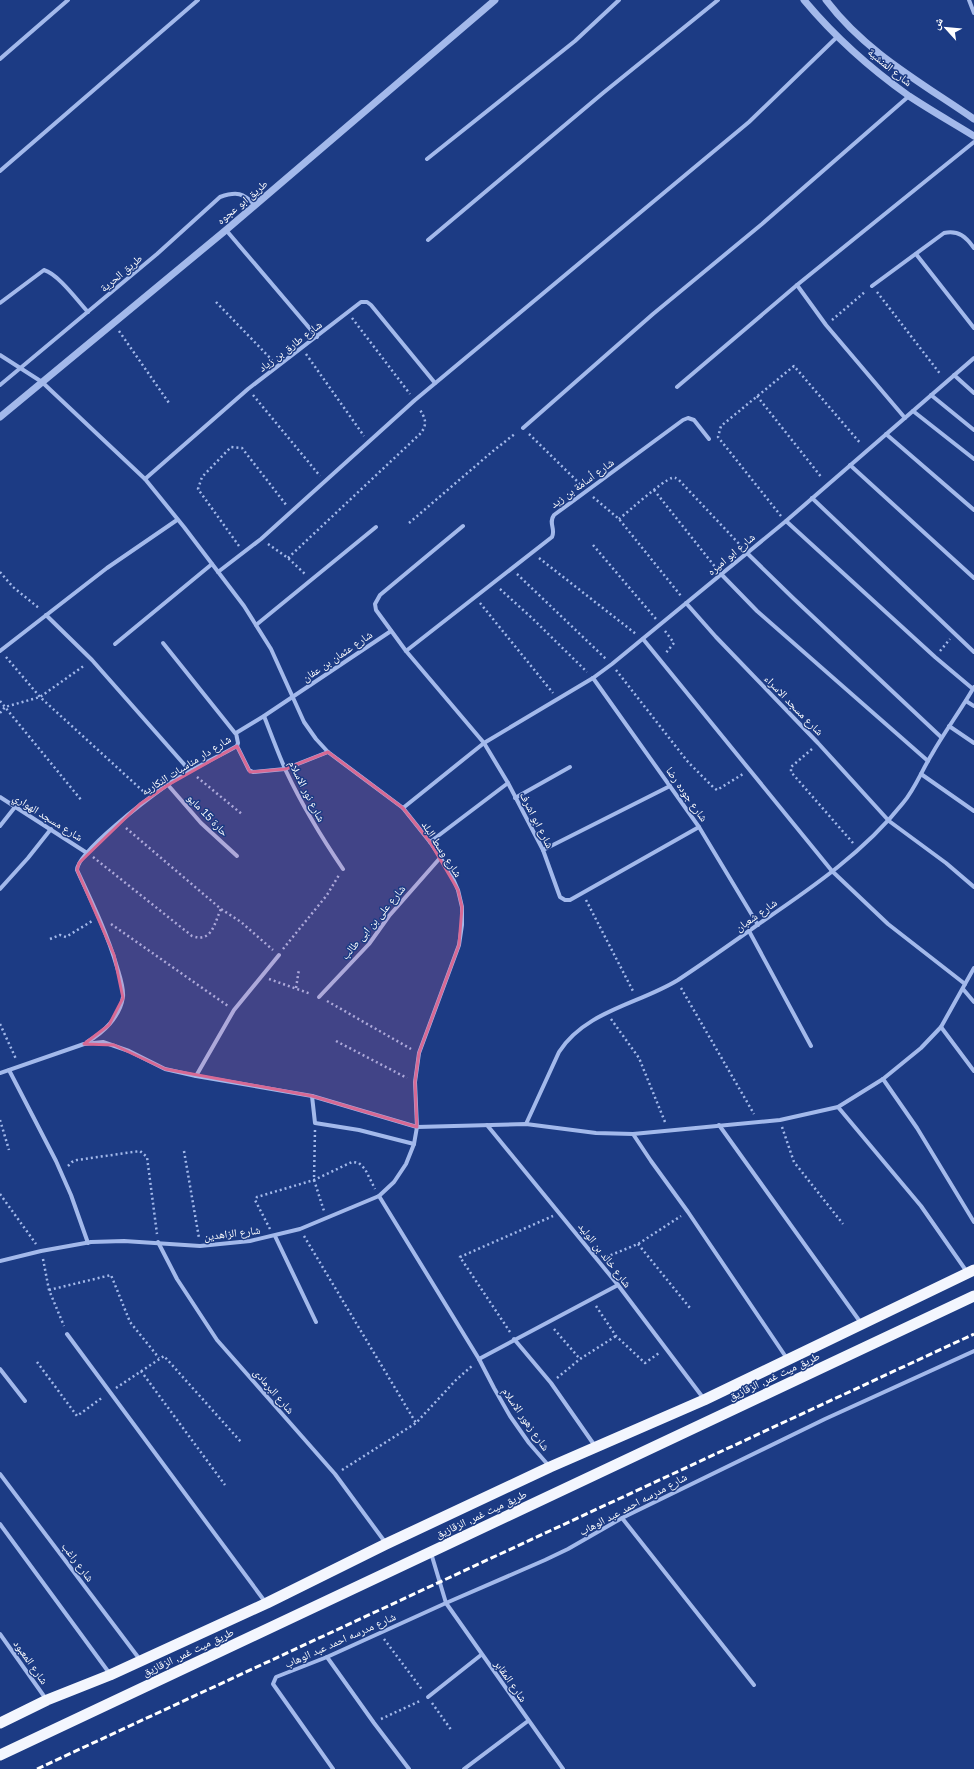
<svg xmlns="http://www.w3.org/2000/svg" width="974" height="1769" viewBox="0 0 974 1769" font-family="Arial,'Noto Naskh Arabic',sans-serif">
	<rect width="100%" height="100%" fill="#1c3b84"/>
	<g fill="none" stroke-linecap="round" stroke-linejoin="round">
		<!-- path -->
		<g stroke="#a3b9eb" stroke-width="2.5" stroke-dasharray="2 3" stroke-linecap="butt">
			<polyline points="877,292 941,375"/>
			<polyline points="216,302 272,360"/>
			<polyline points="352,318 410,394"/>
			<polyline points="832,320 866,291"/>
			<polyline points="119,331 169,403"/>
			<polyline points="306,354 364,436"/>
			<polyline points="253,395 320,476"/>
			<polyline points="757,396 822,478"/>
			<polyline points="529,434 581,485"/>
			<polyline points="654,490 716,568"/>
			<polyline points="593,497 619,519 681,596"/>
			<polyline points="781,516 718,437 721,426 794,366 861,444"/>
			<path d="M 619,519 C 629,511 662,481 672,478 C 675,477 675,478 678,479 L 742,547"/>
			<polyline points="409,523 493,451 516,433"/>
			<polyline points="268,544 288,558 305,574"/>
			<polyline points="593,545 656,619"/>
			<polyline points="239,546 198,489 202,477 231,447 242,448 287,506"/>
			<path d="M 288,558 L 421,433 C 428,423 425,418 419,408"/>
			<polyline points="539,558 636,634"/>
			<polyline points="0,572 13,587 40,609"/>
			<polyline points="517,574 606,659"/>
			<polyline points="500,589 533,619 587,672"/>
			<polyline points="480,603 553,693"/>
			<polyline points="665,631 674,643 665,654"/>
			<polyline points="940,651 950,639"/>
			<polyline points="6,657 40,697 144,792"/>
			<polyline points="616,670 688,762 713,787 717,790 743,774"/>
			<polyline points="0,701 82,801"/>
			<polyline points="0,713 5,707 40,697 85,665"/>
			<polyline points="812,749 791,767 791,772 853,843"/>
			<polyline points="197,777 243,815"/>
			<polyline points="126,828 221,909 241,922 273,950"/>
			<path d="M 93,857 L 192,936 C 212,943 214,924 221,909"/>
			<polyline points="586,900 634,993"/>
			<polyline points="111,924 228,1006"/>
			<polyline points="50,939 60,935 66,937 92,921"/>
			<polyline points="283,949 327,895 339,875"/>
			<polyline points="269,979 311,994"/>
			<polyline points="296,988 299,969"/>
			<polyline points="681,988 754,1114"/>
			<polyline points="327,1001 411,1049"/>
			<polyline points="611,1019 639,1058 665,1122"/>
			<polyline points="0,1024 16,1059"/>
			<polyline points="336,1041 407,1078"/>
			<polyline points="0,1120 9,1150"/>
			<polyline points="782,1127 794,1162 843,1224"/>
			<polyline points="315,1130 314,1180 324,1211"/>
			<polyline points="184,1151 199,1238"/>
			<polyline points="68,1166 72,1162 77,1160 140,1151 147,1157 157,1234"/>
			<polyline points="0,1194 36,1244"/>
			<polyline points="270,1229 255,1200 257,1197 314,1180 352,1162 359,1163 365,1169 375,1189"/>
			<polyline points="304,1236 416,1423"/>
			<polyline points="638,1244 690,1308"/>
			<polyline points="606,1257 638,1244 681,1216"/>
			<polyline points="43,1259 49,1290 64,1326"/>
			<polyline points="49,1290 111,1275 130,1322 159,1358"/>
			<polyline points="596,1306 616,1336 645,1363 659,1353"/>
			<polyline points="554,1329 580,1359"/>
			<polyline points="510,1332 460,1257 553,1216"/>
			<polyline points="37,1362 77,1416 103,1397"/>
			<polyline points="141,1371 225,1485"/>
			<polyline points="557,1378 580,1359 616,1336"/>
			<polyline points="116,1388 164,1356 241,1442"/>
			<polyline points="342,1470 416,1423 456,1380 473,1365"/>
			<polyline points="384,1639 423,1691"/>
			<polyline points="432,1703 452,1731"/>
			<polyline points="381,1719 420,1701"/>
		</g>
		<!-- minor -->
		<g stroke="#a3b9eb" stroke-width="4">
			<polyline points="969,0 974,13"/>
			<polyline points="0,59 68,0"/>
			<polyline points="427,159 575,41 619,0"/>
			<polyline points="0,171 198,0"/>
			<polyline points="226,230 317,337"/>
			<polyline points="428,240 603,93 718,0"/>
			<polyline points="916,254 974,328"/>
			<path d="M 872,286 L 944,233 C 959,230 966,237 974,248"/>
			<path d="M 0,303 L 44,270 C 58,274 77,300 88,312"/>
			<polyline points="0,355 42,382 145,479 184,527 244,606 271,649 304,722 316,739 328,752 403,808 430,842 450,872 458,890 462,907 462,925 459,945 419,1053 415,1082 417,1127 414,1144 406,1164 394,1182 379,1196 300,1229 250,1241 200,1246 124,1241 91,1242 41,1251 0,1261"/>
			<polyline points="954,375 974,393"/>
			<path d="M 0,385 L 157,254 L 220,197 C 237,191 243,193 255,205"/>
			<polyline points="677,387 797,285"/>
			<polyline points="931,395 974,430"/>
			<polyline points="913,411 974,459"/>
			<polyline points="905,418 826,325 797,285 974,142"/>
			<polyline points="523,428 653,314 762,224 909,96"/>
			<polyline points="886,434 974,510"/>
			<polyline points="850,465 974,578"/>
			<polyline points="145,479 248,389 361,302 367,302 371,305 435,383"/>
			<polyline points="812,498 974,652"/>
			<polyline points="786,521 935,657 973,689"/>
			<polyline points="463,526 380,595 375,604 376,610 406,651 484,743 508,783 543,850 560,897 565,900 570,900 699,827"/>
			<polyline points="747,553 793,598 941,737"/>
			<polyline points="218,572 261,539 415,400 749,122 837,37"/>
			<polyline points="721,574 757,611 928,761"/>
			<polyline points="686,603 716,637 818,743 889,821 946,863 974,887"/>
			<polyline points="46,615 92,660 190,771"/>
			<polyline points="256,625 376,527"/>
			<polyline points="643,639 832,871 888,924 965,984"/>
			<polyline points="163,643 235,733"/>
			<polyline points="115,644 212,564"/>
			<polyline points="0,651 107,568 177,520"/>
			<path d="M 406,651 L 552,537 C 556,529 548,523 554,515 L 683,420 L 688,418 L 694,420 L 709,439"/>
			<polyline points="593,678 699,827 758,925"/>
			<polyline points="966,701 974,706"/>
			<path d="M 264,716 C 271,734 278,753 286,771 C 302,805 322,838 343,869"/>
			<polyline points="949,726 974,743"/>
			<polyline points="237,746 249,770 253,772 285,769 328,752"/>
			<polyline points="921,774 974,811"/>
			<polyline points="168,785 201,823 237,856"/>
			<polyline points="0,797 87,853"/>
			<polyline points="515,798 570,767"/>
			<polyline points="403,808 484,743 593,678 612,664 786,521 974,358"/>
			<polyline points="0,826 15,807"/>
			<polyline points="430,842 508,783"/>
			<polyline points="543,850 670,786"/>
			<polyline points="0,889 28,858 51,829"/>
			<polyline points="749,931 811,1046"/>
			<polyline points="963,989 974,1002"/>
			<polyline points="319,997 369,944 389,916 440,858"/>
			<polyline points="941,1027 974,968"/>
			<path d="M 87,1042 C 103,1033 120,1017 123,997 C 124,988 120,977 117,967 C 107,933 92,902 77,870 C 77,852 150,797 167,785 C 189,770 214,759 237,746 L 238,743 L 236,733 L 264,716 L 391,631"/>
			<polyline points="9,1070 56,1161 71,1195 88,1243"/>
			<polyline points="0,1073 84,1044 103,1042 129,1051 165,1069 196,1076 312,1096 417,1127 526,1124 596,1133 633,1134 780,1120 838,1107 883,1079 921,1048 941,1027 974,1071"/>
			<polyline points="196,1076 234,1010 279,955"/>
			<polyline points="883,1079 917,1128 974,1222"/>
			<polyline points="312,1096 315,1123 359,1130 414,1144"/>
			<polyline points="838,1107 921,1206 967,1272"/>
			<path d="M 526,1124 L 559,1052 C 585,1011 639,1004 678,980 C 707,961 735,941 763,921 C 813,887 865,851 903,803 C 915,789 922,770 932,754 C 945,731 961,710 974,687"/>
			<polyline points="487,1125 618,1285 704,1399"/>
			<polyline points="719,1125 861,1323"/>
			<polyline points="633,1134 651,1161 688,1212 788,1360"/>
			<polyline points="379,1196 479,1359 494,1388 510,1416 529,1443 549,1466"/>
			<polyline points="275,1236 316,1322"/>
			<polyline points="158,1242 177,1279 217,1340 335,1474 385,1542"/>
			<polyline points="67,1334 266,1603"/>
			<polyline points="514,1339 551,1383 595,1446"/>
			<polyline points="479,1359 618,1285"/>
			<polyline points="0,1369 25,1401"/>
			<polyline points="0,1474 141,1661"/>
			<polyline points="622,1518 754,1685"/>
			<polyline points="0,1524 110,1674"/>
			<polyline points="431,1553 446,1603 563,1769"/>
			<polyline points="0,1634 46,1699"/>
			<polyline points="327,1657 374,1723 409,1769"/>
			<polyline points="428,1697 481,1655"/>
			<polyline points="333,1769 273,1684 276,1677 327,1657 446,1603 545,1560 568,1549 622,1518 825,1419 974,1351"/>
			<polyline points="464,1769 528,1721"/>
		</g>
		<!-- tertiary -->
		<g stroke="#a3b9eb" stroke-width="7">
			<path d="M 804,0 C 834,36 871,69 909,96 C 930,110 953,123 974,136"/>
			<path d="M 826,0 C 865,52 922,83 974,119"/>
			<polyline points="0,417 226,230 495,0"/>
		</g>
		<!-- trunk -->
		<g stroke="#f3f6fe" stroke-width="11">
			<polyline points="0,1723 47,1700 110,1675 267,1603 386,1544 550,1467 704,1400 974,1270"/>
			<polyline points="0,1755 974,1296"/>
		</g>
		<!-- rail -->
		<polyline stroke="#fff" stroke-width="3" stroke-dasharray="7 3" stroke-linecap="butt" points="37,1769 974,1334"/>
	</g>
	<!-- marked area -->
	<path fill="#d76994" fill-opacity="0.2" stroke="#d76994" stroke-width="3" stroke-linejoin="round" d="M 237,746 L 250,772 L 285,769 L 328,752 L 403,808 L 430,842 L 458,890 L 462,907 L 459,945 L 419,1053 L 415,1082 L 417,1127 L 312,1096 L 165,1069 L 114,1045 L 84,1044 L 109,1025 L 123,998 L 114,955 L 77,870 L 79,863 L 140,804 L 168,785 Z"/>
	<g text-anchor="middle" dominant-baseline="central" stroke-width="3" stroke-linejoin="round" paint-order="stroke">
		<!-- street labels -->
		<g font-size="11" fill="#fff" stroke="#1c3b84">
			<text transform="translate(890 67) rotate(39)">شارع المنشية</text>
			<text transform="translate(242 202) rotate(-40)">طريق ابو عجوه</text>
			<text transform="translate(121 273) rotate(-40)">طريق الحرية</text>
			<text transform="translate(290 346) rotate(-37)">شارع طارق بن زياد</text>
			<text transform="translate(582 483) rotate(-36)">شارع أسامة بن زيد</text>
			<text transform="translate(731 554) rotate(-40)">شارع ابو اميره</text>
			<text transform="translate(337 656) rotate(-34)">شارع عثمان بن عفان</text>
			<text transform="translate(794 705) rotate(46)">شارع مسجد الاسراء</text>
			<text transform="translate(186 765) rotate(-32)">شارع دار مناسبات النكاريه</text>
			<text transform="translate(307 791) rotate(63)">شارع نور الاسلام</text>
			<text transform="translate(687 794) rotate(55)">شارع جوده رضا</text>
			<text transform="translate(208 815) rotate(46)">حارة 15 مايو</text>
			<text transform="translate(48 817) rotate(32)">شارع مسجد الهواري</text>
			<text transform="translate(537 820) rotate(63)">شارع ابو اشرف</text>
			<text transform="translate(442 849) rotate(57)">شارع وسط البلد</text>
			<text transform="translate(756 915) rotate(-35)">شارع شعبان</text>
			<text transform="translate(373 922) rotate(-50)">شارع على بن ابى طالب</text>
			<text transform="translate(232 1233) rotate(-7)">شارع الزاهدين</text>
			<text transform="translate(605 1255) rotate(52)">شارع خالد بن الوليد</text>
			<text transform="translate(774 1376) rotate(-25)">طريق ميت غمر, الزقازيق</text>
			<text transform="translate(274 1391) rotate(49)">شارع البرمادى</text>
			<text transform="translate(526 1419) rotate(55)">شارع زهور الاسلام</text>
			<text transform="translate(633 1504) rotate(-28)">شارع مدرسه احمد عبد الوهاب</text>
			<text transform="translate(481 1514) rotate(-25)">طريق ميت غمر, الزقازيق</text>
			<text transform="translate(78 1562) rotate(53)">شارع راغب</text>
			<text transform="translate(340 1640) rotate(-24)">شارع مدرسه احمد عبد الوهاب</text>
			<text transform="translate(188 1652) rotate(-25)">طريق ميت غمر, الزقازيق</text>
			<text transform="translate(31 1662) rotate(55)">شارع المعبود</text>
			<text transform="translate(511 1681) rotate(55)">شارع المقابر</text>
		</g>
	</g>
	<!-- north arrow -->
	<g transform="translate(946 28) rotate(297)" stroke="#1c3b84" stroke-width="3" paint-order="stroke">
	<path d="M0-3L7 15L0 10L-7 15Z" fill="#ffffff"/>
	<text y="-6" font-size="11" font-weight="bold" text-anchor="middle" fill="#ffffff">ش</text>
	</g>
</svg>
